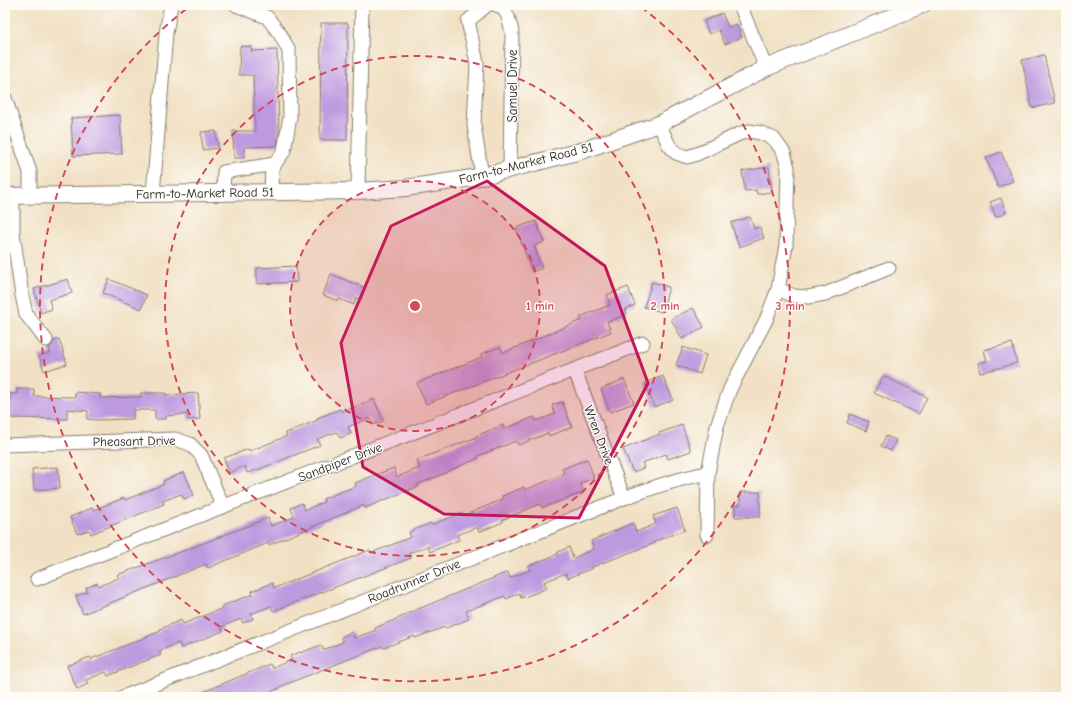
<svg xmlns="http://www.w3.org/2000/svg" width="1071" height="702" viewBox="0 0 1071 702" font-family="'Comic Neue',sans-serif">
	<rect width="100%" height="100%" fill="#fdfcf7"/>
	<filter id="ink" filterUnits="userSpaceOnUse"><feTurbulence type="fractalNoise" baseFrequency=".025" numOctaves="2"/><feDisplacementMap in="SourceGraphic" scale="8" xChannelSelector="R" yChannelSelector="G"/><feConvolveMatrix kernelMatrix="1 2 1 2 8 2 1 2 1" color-interpolation-filters="sRGB"/></filter>
	<filter id="wash" filterUnits="userSpaceOnUse"><feTurbulence type="fractalNoise" baseFrequency=".012" numOctaves="4" result="noise"/><feDisplacementMap in="SourceGraphic" scale="16" xChannelSelector="R" yChannelSelector="G"/><feGaussianBlur stdDeviation="0.9" result="paint"/><feColorMatrix in="noise" values="0 0 0 0 0 0 0 0 0 0 0 0 0 0 0 0 0 1.4 0 .05"/><feComposite in="paint" operator="in"/></filter>
	<g filter="url(#wash)">
		<rect width="100%" height="100%" fill="#f1e0c3"/>
		<g id="blocks">
			<!-- building -->
			<g fill="#bd99df">
				<polygon points="722,13 728,27 736,24 742,37 725,44 719,30 709,34 704,21"/>
				<polygon points="321,23 348,23 347,140 320,140"/>
				<polygon points="240,46 252,47 251,51 277,50 279,131 277,146 244,147 244,158 234,158 233,131 255,131 253,75 239,75"/>
				<polygon points="1044,55 1055,103 1032,108 1022,60"/>
				<polygon points="120,115 122,154 73,156 71,118"/>
				<polygon points="216,131 218,148 203,150 201,132"/>
				<polygon points="1001,152 1013,181 998,187 986,158"/>
				<polygon points="769,167 772,192 757,194 756,190 745,191 742,171"/>
				<polygon points="1001,198 1006,213 996,217 990,202"/>
				<polygon points="750,217 754,229 760,227 764,238 739,247 731,223"/>
				<polygon points="536,221 544,242 534,246 542,268 532,272 516,228"/>
				<polygon points="296,266 297,282 257,284 257,268"/>
				<polygon points="331,274 365,288 361,300 356,298 354,305 339,299 338,301 323,295"/>
				<polygon points="68,279 72,293 49,300 52,309 41,313 34,289"/>
				<polygon points="109,279 147,295 141,309 103,293"/>
				<polygon points="652,282 669,287 662,312 644,307"/>
				<polygon points="628,287 635,305 625,309 627,314 607,322 611,332 426,404 417,383 482,357 481,354 500,347 503,353 582,320 580,317 610,305 607,295"/>
				<polygon points="693,308 704,327 682,339 671,319"/>
				<polygon points="59,339 67,364 44,371 39,356 50,353 49,347 51,346 54,341"/>
				<polygon points="1012,343 1017,363 980,373 978,363 987,361 984,350"/>
				<polygon points="683,347 706,355 700,374 676,365"/>
				<polygon points="663,376 673,400 654,407 645,383"/>
				<polygon points="883,376 927,397 919,414 874,393"/>
				<polygon points="624,379 634,403 610,412 601,389"/>
				<polygon points="17,389 34,389 34,396 75,397 75,392 100,394 100,398 141,397 141,393 166,393 166,395 198,393 200,419 188,420 187,414 166,416 166,419 155,419 155,410 133,410 133,419 95,420 87,419 88,411 67,409 67,419 10,418 10,394 17,394"/>
				<polygon points="374,399 383,421 373,425 370,418 348,427 351,434 340,438 337,432 317,439 320,445 257,470 247,473 245,466 229,473 224,458 249,449 250,451 287,436 286,433 318,420 317,418 341,409 342,412"/>
				<polygon points="562,402 572,427 549,436 548,433 518,445 516,441 478,456 479,458 446,472 446,473 418,484 419,486 365,508 364,505 269,545 268,543 208,568 206,564 83,614 76,596 87,592 86,588 97,583 99,586 119,578 117,575 191,548 268,518 271,526 294,517 291,508 302,503 305,510 324,502 323,499 356,486 355,483 375,475 394,468 397,477 420,468 417,460 477,437 476,436 503,425 504,429 534,417 536,421 555,414 552,405"/>
				<polygon points="850,414 869,422 866,431 847,423"/>
				<polygon points="682,425 691,451 668,459 666,454 642,463 644,468 633,472 623,449 660,434 659,433"/>
				<polygon points="886,436 896,440 891,451 881,446"/>
				<polygon points="587,459 594,478 580,483 584,492 542,508 540,504 502,520 503,522 479,532 477,527 457,535 459,540 430,552 428,546 409,553 411,558 273,611 271,606 251,614 253,619 243,623 241,619 221,627 223,631 181,648 179,643 159,651 161,655 137,664 108,676 106,672 86,680 88,684 77,689 67,666 90,657 91,659 129,644 161,631 160,629 181,620 183,624 223,608 222,606 253,594 252,591 272,583 274,588 370,550 371,553 411,537 409,532 431,523 431,525 462,513 463,516 503,499 502,496 524,487 525,490 564,474 562,469"/>
				<polygon points="58,467 60,488 34,490 32,469"/>
				<polygon points="184,472 194,495 184,499 181,494 163,501 164,504 91,534 89,530 77,534 70,517 92,508 93,510 124,498 125,500 164,484 163,481"/>
				<polygon points="740,492 760,492 760,517 735,517 735,505 740,505"/>
				<polygon points="677,508 685,530 655,541 655,543 592,567 593,568 568,578 566,573 544,582 547,588 538,592 521,598 519,593 506,599 505,596 466,611 469,619 446,628 445,627 415,638 414,636 383,648 382,646 279,687 280,688 260,696 258,692 245,697 191,697 270,664 272,668 292,660 290,656 300,652 300,653 321,645 323,650 343,642 341,637 352,632 354,638 376,630 375,628 406,615 406,614 508,572 510,578 530,570 528,566 558,554 558,552 569,547 573,558 594,549 591,541 633,523 636,532 656,524 653,516"/>
			</g>
		</g>
	</g>
	<g filter="url(#ink)">
		<use href="#blocks" fill-opacity="0" stroke="#867e70" stroke-width="1"/>
		<g fill="none" stroke-linecap="round" stroke-linejoin="round">
			<!-- minor casing -->
			<g stroke="#867e70" stroke-width="15">
				<g id="minor">
					<polyline points="236,5 267,17 280,34 289,51 290,117 284,151 272,168 271,192"/>
					<path d="M 496,5 C 508,8 509,21 512,32 L 510,169"/>
					<polyline points="740,5 766,68"/>
					<polyline points="5,98 30,172 30,196"/>
					<polyline points="659,124 669,145 676,153 687,157 697,154 739,134 749,131 761,133 774,139 784,153 788,168 786,245 778,289 766,320 730,389 717,426 708,473 707,535"/>
					<polyline points="482,176 474,125 477,63 468,21 487,5"/>
					<polyline points="358,191 362,5"/>
					<polyline points="223,193 224,172 275,164"/>
					<polyline points="153,194 166,33 171,5"/>
					<polyline points="13,196 13,233 22,295 26,314 46,340"/>
					<polyline points="778,289 794,296 808,297 825,294 889,268"/>
					<polyline points="575,371 624,498"/>
					<polyline points="5,445 175,439 190,444 201,455 223,507"/>
					<polyline points="37,579 643,343"/>
					<path d="M 123,697 L 624,498 C 651,488 679,478 708,473"/>
				</g>
			</g>
			<!-- major casing -->
			<g stroke="#867e70" stroke-width="18">
				<polyline id="major" points="5,196 358,191 406,188 479,177 581,151 659,124 766,68 922,5"/>
			</g>
			<!-- minor -->
			<use href="#minor" stroke="#fff" stroke-width="13"/>
			<!-- major -->
			<use href="#major" stroke="#fff" stroke-width="16"/>
		</g>
	</g>
	<!-- marked area -->
	<path fill="#c2185b" fill-opacity="0.2" stroke="#c2185b" stroke-width="3" stroke-linejoin="round" d="M 487,181 L 605,266 L 648,383 L 579,518 L 444,514 L 363,467 L 341,343 L 391,226 Z"/>
	<!-- distance rings -->
	<circle cx="415" cy="306" r="125" fill="#d1495b" fill-opacity=".12"/>
	<g fill="none" stroke="#d1495b" stroke-width="2" stroke-dasharray="7 5">
		<circle cx="415" cy="306" r="125"/>
		<circle cx="415" cy="306" r="250"/>
		<path d="M641 7A375 375 0 1 1 189 7"/>
	</g>
	<g text-anchor="middle" dominant-baseline="central" stroke-width="3" stroke-linejoin="round" paint-order="stroke">
		<!-- street labels -->
		<g font-size="13" fill="#1c1c1c" stroke="#fdfcf7">
			<text transform="translate(512 86) rotate(-90)">Samuel Drive</text>
			<text transform="translate(526 163) rotate(-14)">Farm-to-Market Road 51</text>
			<text transform="translate(205 193) rotate(-1)">Farm-to-Market Road 51</text>
			<text transform="translate(599 435) rotate(69)">Wren Drive</text>
			<text transform="translate(134 441) rotate(-1)">Pheasant Drive</text>
			<text transform="translate(340 462) rotate(-21)">Sandpiper Drive</text>
			<text transform="translate(414 581) rotate(-22)">Roadrunner Drive</text>
		</g>
	</g>
	<circle cx="415" cy="306" r="6" fill="#d1495b" stroke="#fdfcf7" stroke-width="2"/>
	<g font-size="12" text-anchor="middle" font-weight="bold" fill="#d1495b" stroke="#fdfcf7" stroke-width="3" stroke-linejoin="round" paint-order="stroke">
		<text x="540" y="310">1 min</text>
		<text x="665" y="310">2 min</text>
		<text x="790" y="310">3 min</text>
	</g>
	<!-- margin -->
	<rect width="1071" height="702" fill="none" stroke="#fdfcf7" stroke-width="20"/>
</svg>
